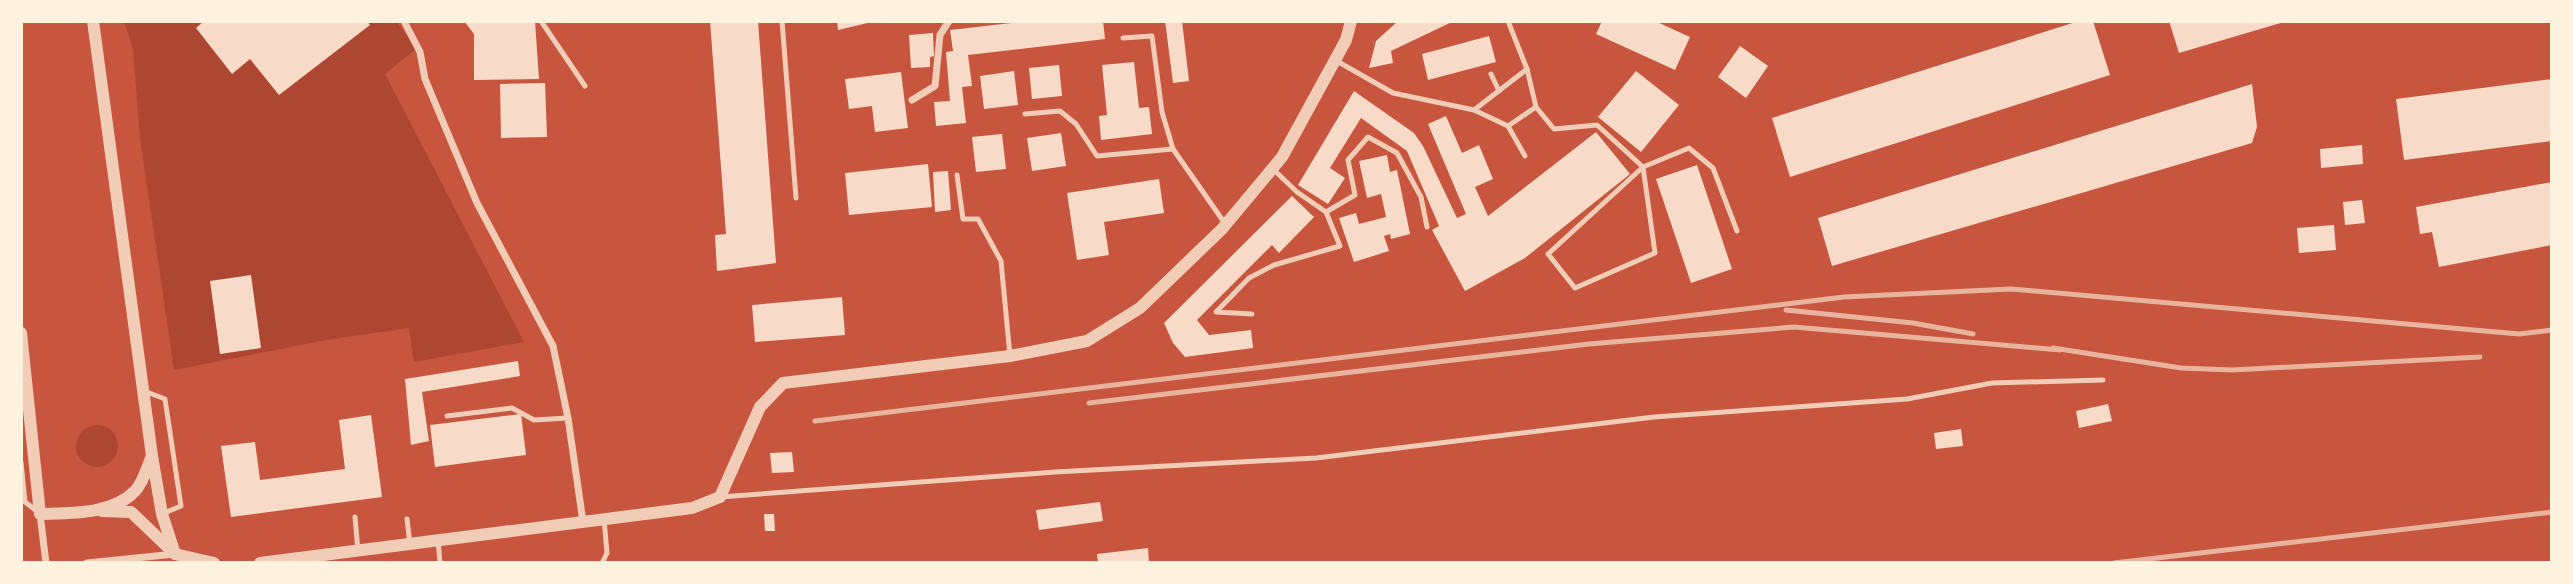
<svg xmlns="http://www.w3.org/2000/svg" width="2573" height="584" viewBox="0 0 2573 584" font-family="'DejaVu Sans',sans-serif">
	<rect width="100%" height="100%" fill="#c8553d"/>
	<!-- green -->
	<g fill="#ae4732">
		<polygon points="124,21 396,21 416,49 385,74 524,342 414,362 409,328 326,340 174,370 140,138 133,49"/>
		<circle cx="97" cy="446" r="21"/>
	</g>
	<!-- building -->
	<g fill="#f7dbc8">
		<polygon points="204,21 367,21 370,25 279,95 250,59 232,74 196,28"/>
		<polygon points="464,21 535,21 539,79 474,80 474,34"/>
		<polygon points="710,21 758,21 776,263 717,271 715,235 726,234"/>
		<polygon points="837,21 871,21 872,22 838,30"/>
		<polygon points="1029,21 1103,21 1105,39 968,55 972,86 962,87 966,123 936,126 934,102 950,101 946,52 953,51 950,30"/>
		<polygon points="1165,21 1182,21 1189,81 1173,83"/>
		<polygon points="1398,21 1454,21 1391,51 1393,63 1369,68 1376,41"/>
		<polygon points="1602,21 1655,21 1690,37 1675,70 1596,34"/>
		<polygon points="2079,21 2093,21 2110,75 1790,177 1772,118"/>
		<polygon points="2169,21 2284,21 2284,22 2179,53"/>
		<polygon points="933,33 934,56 930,57 930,67 911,68 909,35"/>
		<polygon points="1489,36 1496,62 1428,80 1422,54"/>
		<polygon points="1740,46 1768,66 1746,98 1718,77"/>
		<polygon points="1134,62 1139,108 1149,107 1152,134 1101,140 1099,116 1107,115 1102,65"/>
		<polygon points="1059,65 1062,96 1032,99 1029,68"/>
		<polygon points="1014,71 1018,105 984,109 980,76"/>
		<polygon points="1636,71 1679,105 1641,152 1598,117"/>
		<polygon points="901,72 908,128 875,132 872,106 849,109 845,79"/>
		<polygon points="2552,79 2552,141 2404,160 2396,99"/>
		<polygon points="545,83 547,137 501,138 500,84"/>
		<polygon points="2252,84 2257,127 2252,143 1832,266 1818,218"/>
		<polygon points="1354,91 1414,133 1423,146 1457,218 1466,214 1428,124 1446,116 1462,153 1479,145 1493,179 1475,187 1488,216 1596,132 1630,174 1525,258 1465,291 1432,230 1439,226 1407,151 1361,118 1330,168 1345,178 1328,204 1298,185"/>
		<polygon points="1061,133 1066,166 1032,171 1027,138"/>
		<polygon points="1002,134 1006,169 976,172 972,137"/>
		<polygon points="2362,145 2363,164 2321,168 2320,149"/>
		<polygon points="1387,155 1390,172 1397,170 1410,234 1391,239 1390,234 1384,236 1389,251 1354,262 1339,218 1356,213 1359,224 1386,217 1381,194 1367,198 1359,161"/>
		<polygon points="928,164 932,207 849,215 845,173"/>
		<polygon points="1697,165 1732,269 1691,283 1656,179"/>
		<polygon points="948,171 951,210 935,212 933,172"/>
		<polygon points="1159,179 1164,213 1104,222 1109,255 1077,260 1067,193"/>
		<polygon points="2552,182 2552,245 2439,267 2432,232 2420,234 2416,207"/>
		<polygon points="1292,196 1314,217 1279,253 1272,245 1197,320 1209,335 1251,330 1253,348 1185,357 1173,343 1164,323"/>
		<polygon points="2362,200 2365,223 2345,225 2343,202"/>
		<polygon points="2334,225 2336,250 2299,253 2297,228"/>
		<polygon points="251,275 261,348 220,354 210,281"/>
		<polygon points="842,297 845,335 755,342 752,305"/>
		<polygon points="518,361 520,376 422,392 429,441 411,445 405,379"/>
		<polygon points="2108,404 2112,421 2079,428 2076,411"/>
		<polygon points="521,414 526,455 435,467 430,425"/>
		<polygon points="371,415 382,497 231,517 221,446 255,442 260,480 345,469 339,420"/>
		<polygon points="1961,429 1963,446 1936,449 1934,433"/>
		<polygon points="792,452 794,472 772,473 770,453"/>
		<polygon points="1100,502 1103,521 1039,530 1036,510"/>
		<polygon points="764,514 774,514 775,531 765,531"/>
		<polygon points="1148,548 1149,563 1098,563 1097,554"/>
	</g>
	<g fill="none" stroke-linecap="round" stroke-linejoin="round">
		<!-- service -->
		<g stroke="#f1ccb7" stroke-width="5">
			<polyline points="541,21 585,86"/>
			<polyline points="782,21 796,198"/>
			<polyline points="1123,38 1152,36 1162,112 1173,149"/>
			<polyline points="1335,60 1393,93 1474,110 1508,126 1536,107 1527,69 1508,21"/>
			<polyline points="1491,74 1499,91"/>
			<polyline points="1536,107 1554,129 1597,125 1643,167 1689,148 1713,168 1737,231"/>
			<polyline points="1474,110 1527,69"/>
			<polyline points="1025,114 1060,111 1076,124 1097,156 1173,149 1226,225"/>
			<polyline points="1508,126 1525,156"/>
			<polygon points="1643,167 1655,253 1575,288 1548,254"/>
			<polyline points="1273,169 1297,192 1326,212 1355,195 1348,160 1368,137 1397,153 1421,197 1427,227"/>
			<polyline points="957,175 963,219 978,219 1001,261 1010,356"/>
			<polyline points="1252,314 1216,312 1249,278 1274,265 1340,246 1326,212"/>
			<polyline points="144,391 165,399 181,506 162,514"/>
			<polyline points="447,416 512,408 534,420 568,418"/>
			<polyline points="21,462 25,502 38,512"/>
			<polyline points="720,497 1055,472 1316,458 1654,417 1907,399 1992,383 2103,380"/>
			<polyline points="355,517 358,551"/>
			<polyline points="407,519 410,544"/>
			<polyline points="438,540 440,563"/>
			<polyline points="602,563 607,553 604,519"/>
		</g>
		<!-- minor -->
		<g stroke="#f1ccb7" stroke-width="7">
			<polyline points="404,21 420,52 425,79 477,203 553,346 568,418 583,522"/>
			<polyline points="912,100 935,86 940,35 949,21"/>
			<polyline points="40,514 46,563"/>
			<polyline points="87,563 175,554"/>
		</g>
		<!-- tertiary -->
		<g stroke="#f1ccb7" stroke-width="12">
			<polyline points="93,21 152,456 162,514 175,554"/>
			<path d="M 21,333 L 40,514 C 70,513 112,515 135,491 C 143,483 147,467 152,456"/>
			<polyline points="102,511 131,512 175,554 214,563"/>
			<polyline points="260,563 692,508 720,497 760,407 783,383 1010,356 1087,341 1140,308 1222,229 1282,157 1346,40 1351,21"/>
		</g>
		<!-- rail -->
		<g stroke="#e9b49f" stroke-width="5">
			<polyline points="1786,310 1913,323 1973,334"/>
			<polyline points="2053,348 2181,368 2232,370 2480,357"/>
			<polyline points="1089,403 1589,344 1794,327 2060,350"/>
			<polyline points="815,421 1844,297 2011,289 2519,334 2552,330"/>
			<polyline points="2114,563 2552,512"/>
		</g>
	</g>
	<!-- border -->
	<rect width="2573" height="584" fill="none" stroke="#fff3e0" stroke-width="46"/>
</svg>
